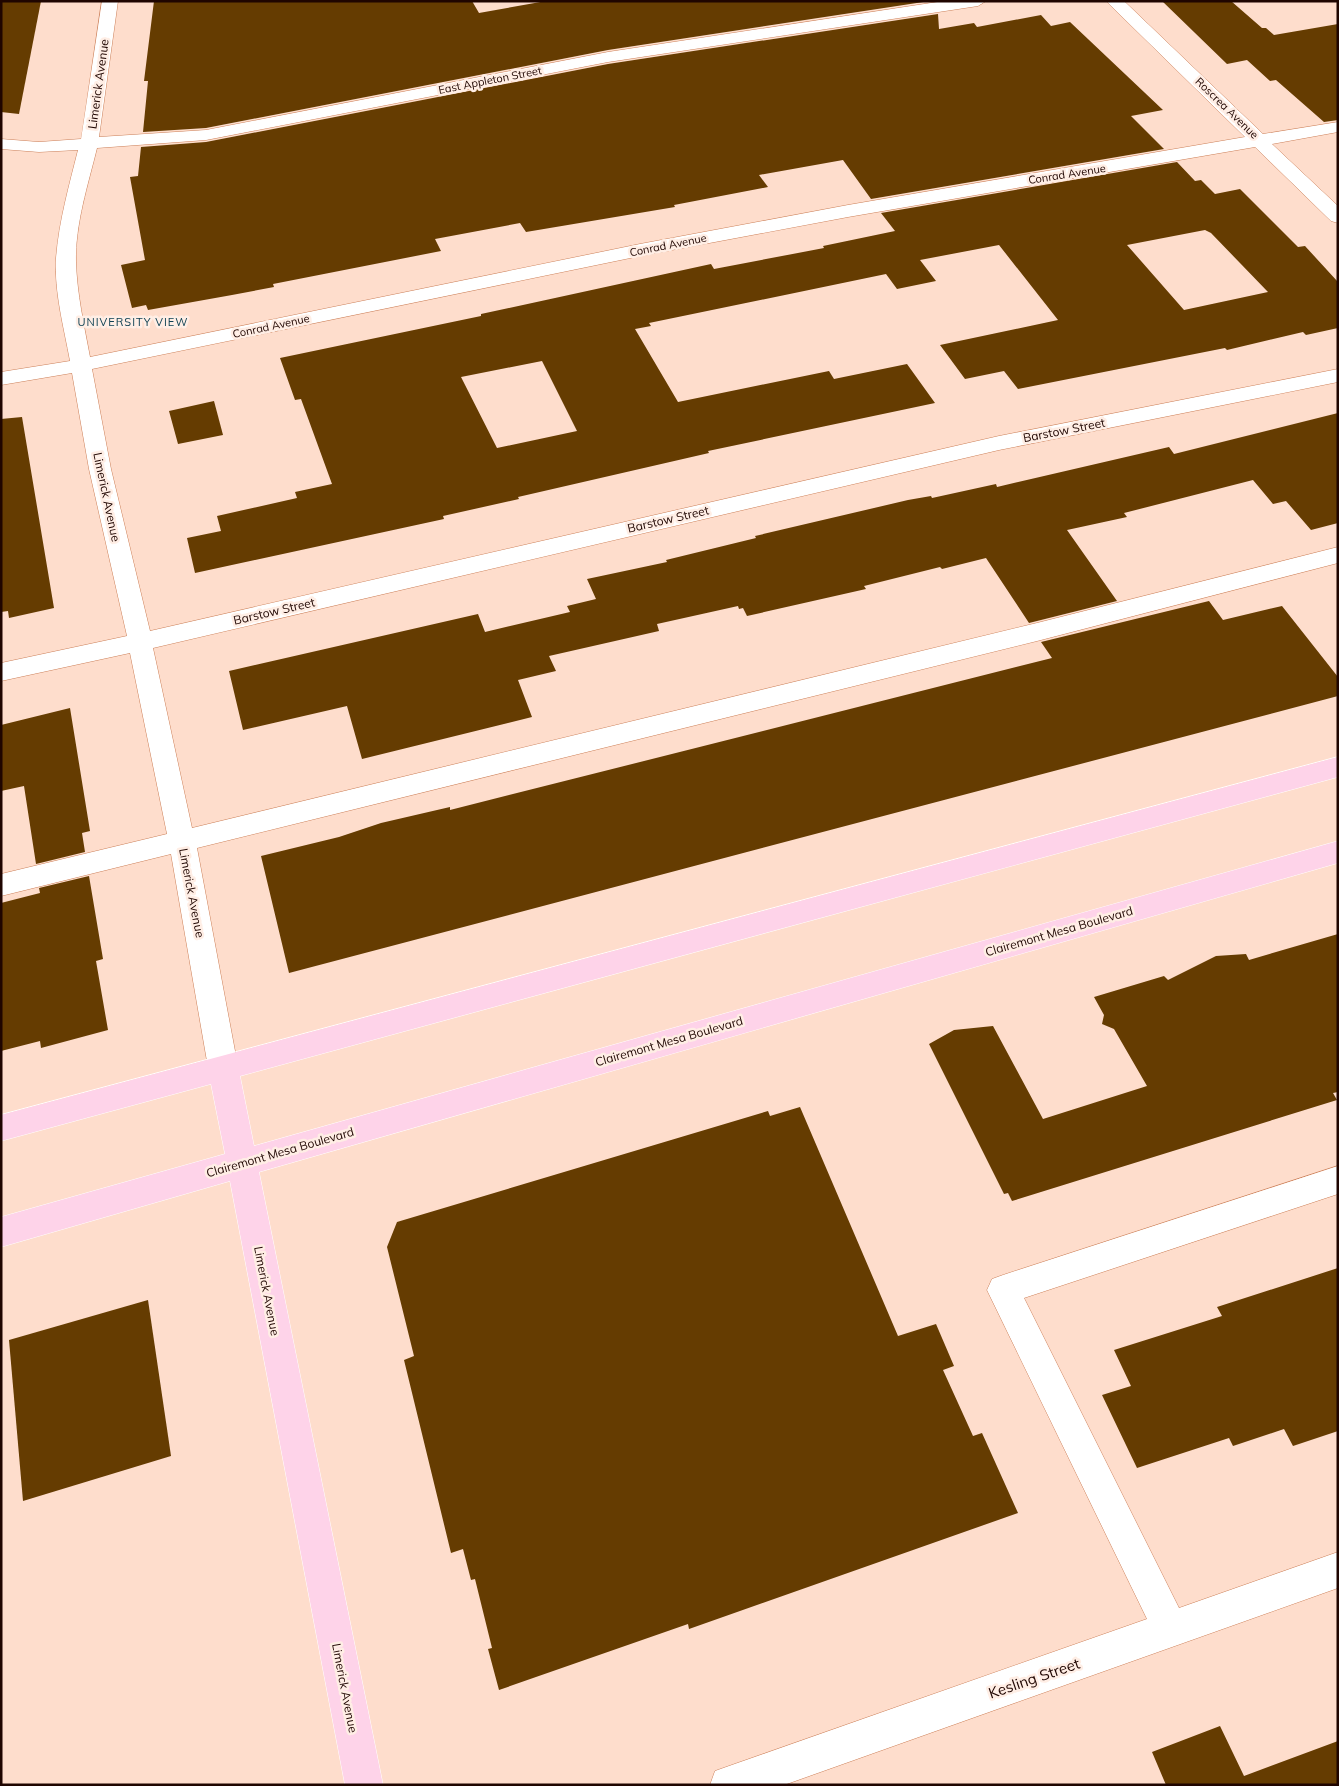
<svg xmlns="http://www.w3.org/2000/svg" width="1339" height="1786" viewBox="0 0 1339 1786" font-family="Mulish,sans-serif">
	<rect width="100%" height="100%" fill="#feddcc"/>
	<!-- building -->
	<g fill="#653c01" fill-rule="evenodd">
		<polygon points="1,1 41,1 19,114 1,112"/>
		<polygon points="154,1 472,1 479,13 546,1 930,1 608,50 206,128 143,132 148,81 144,81"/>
		<polygon points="1162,1 1231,1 1262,28 1266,28 1274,35 1338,24 1338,120 1324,122 1276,80 1270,81 1247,60 1227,64"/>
		<polygon points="938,14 939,29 974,23 977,27 1041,15 1051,26 1070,22 1163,110 1131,116 1164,149 871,199 843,160 759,175 768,187 674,205 675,207 526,232 520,223 435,239 441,251 273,284 274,287 232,295 148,310 146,305 132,308 121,265 145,260 130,177 138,176 141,147 206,142 608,64"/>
		<path d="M 1177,162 L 1195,181 L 1201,180 L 1215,194 L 1240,189 L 1298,247 L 1305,246 L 1338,282 L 1338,328 L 1306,335 L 1303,332 L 1227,350 L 1225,348 L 1018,389 L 1004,371 L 965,379 L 940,345 L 1058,320 L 999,245 L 920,260 L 936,281 L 897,289 L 886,274 L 649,323 L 651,326 L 635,329 L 678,402 L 829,371 L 834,379 L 907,364 L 935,403 L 708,451 L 709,453 L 518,497 L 519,499 L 443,516 L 444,519 L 195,573 L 187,538 L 221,531 L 217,516 L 297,498 L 295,492 L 332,484 L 301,399 L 295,400 L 280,358 L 481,316 L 481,314 L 711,264 L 714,269 L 824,248 L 823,246 L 895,231 L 881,213 ZM 1205,230 L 1211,233 L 1268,292 L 1184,310 L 1127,245 ZM 542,361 L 577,431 L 497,448 L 461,377 Z"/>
		<polygon points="214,401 223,435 178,444 169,411"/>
		<polygon points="1338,413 1338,523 1311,530 1286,501 1273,504 1253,480 1124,513 1127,517 1067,530 1117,601 1029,623 986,558 942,569 940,567 864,586 866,589 747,616 743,608 739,609 738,606 657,624 659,631 549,656 556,671 518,680 532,717 362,759 347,706 243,730 229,671 478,614 485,632 570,612 567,606 596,599 587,579 667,562 666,560 756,538 755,536 908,500 931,496 932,498 996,484 997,487 1169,447 1174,454"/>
		<polygon points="22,417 54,608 9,618 8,611 1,612 1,419"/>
		<polygon points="1209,601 1223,620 1282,606 1338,677 1338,696 289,973 261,856 339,837 381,823 450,807 450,810 1052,658 1041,642"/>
		<polygon points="70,708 90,831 82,833 85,852 36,864 24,786 1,791 1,725"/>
		<polygon points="89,876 103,959 96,961 108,1030 41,1048 40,1041 1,1051 1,903 40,893 39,888"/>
		<polygon points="1338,934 1338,1092 1333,1093 1337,1100 1012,1201 1008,1193 1004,1194 929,1044 954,1030 993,1026 1043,1119 1147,1086 1114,1029 1102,1024 1104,1015 1094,997 1164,976 1168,980 1216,956 1246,954 1249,960"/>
		<polygon points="800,1107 898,1336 936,1324 954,1366 943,1370 973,1436 982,1433 1018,1513 689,1629 688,1624 499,1690 488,1649 492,1648 475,1579 471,1580 463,1549 451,1553 404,1360 414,1356 387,1247 397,1222 768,1111 770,1116"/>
		<polygon points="1338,1268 1338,1431 1293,1446 1284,1429 1233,1446 1229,1438 1137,1468 1102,1395 1131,1386 1114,1350 1222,1316 1217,1307"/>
		<polygon points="148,1300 171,1456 23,1501 9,1340"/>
		<polygon points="1220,1726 1244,1776 1338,1741 1338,1785 1166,1785 1152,1752"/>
	</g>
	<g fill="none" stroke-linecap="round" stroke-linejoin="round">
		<!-- minor casing -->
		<g stroke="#cc8059" stroke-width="1">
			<g id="minor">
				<path d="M 102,1 L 118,1 L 99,137 L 206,130 L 608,52 L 944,1 L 986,1 L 978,6 L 608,62 L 206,140 L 97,148 C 88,185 75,224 76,262 C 77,294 84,325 90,357 L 640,244 L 848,205 L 1245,137 L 1106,1 L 1124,1 L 1263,134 L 1338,122 L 1338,132 L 1272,144 L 1338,206 L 1338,223 L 1331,221 L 1255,147 L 848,217 L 640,256 L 92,369 L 111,469 L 150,631 L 999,436 L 1338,369 L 1338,382 L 999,450 L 153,648 L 192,828 L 1037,623 L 1338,547 L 1338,563 L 1037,641 L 197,848 L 238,1067 L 233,1076 L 223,1080 L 213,1076 L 208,1067 L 171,854 L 1,896 L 1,874 L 167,834 L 130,653 L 1,681 L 1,663 L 127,636 L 89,469 L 72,373 L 1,385 L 1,372 L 70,361 C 64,328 54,292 56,258 C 59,221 69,186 78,150 L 39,152 L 1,149 L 1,139 L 39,142 L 81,139 Z"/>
				<polygon points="1338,1166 1338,1194 1024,1298 1179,1608 1338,1552 1338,1588 784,1785 710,1785 715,1771 729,1766 1147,1619 987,1290 992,1279 1003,1275"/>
			</g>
		</g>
		<!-- major casing -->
		<g stroke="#fff" stroke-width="1">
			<polygon id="major" points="1338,757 1338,777 240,1076 254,1146 1338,841 1338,863 259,1172 383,1785 345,1785 230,1181 1,1247 1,1217 225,1154 211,1084 1,1141 1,1115"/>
		</g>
		<!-- minor -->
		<use href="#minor" fill="#fff" fill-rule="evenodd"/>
		<!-- major -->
		<use href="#major" fill="#fed3e9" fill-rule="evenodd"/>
	</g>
	<g text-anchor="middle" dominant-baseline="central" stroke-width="5" stroke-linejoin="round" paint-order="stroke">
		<!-- far-street labels -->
		<g font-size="11" fill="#1f0500" stroke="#ffeee5">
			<text transform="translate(490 80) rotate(-11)">East Appleton Street</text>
			<text transform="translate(1227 108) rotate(44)">Roscrea Avenue</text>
			<text transform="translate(1067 174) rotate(-9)">Conrad Avenue</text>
			<text transform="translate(668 245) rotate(-11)">Conrad Avenue</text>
			<text transform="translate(271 326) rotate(-12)">Conrad Avenue</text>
		</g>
		<!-- far-neighbourhood labels -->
		<g font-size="11" letter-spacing="1" fill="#0e4052" stroke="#ffeee5">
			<text x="133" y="322">UNIVERSITY VIEW</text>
		</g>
		<!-- street labels -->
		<g font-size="12" fill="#1f0500" stroke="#ffeee5">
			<text transform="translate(98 84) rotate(-82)">Limerick Avenue</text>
			<text transform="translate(1064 430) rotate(-11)">Barstow Street</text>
			<text transform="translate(107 497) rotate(78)">Limerick Avenue</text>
			<text transform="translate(668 519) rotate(-13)">Barstow Street</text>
			<text transform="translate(274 611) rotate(-13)">Barstow Street</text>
			<text transform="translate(192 893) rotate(79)">Limerick Avenue</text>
			<text transform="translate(1059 931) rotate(-16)">Clairemont Mesa Boulevard</text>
			<text transform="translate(669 1041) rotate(-16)">Clairemont Mesa Boulevard</text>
			<text transform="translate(280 1152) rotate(-16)">Clairemont Mesa Boulevard</text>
			<text transform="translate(267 1291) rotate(79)">Limerick Avenue</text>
			<text transform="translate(345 1688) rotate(79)">Limerick Avenue</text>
		</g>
		<!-- near-street labels -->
		<g font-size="15" fill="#1f0500" stroke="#ffeee5">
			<text transform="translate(1034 1678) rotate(-19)">Kesling Street</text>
		</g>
	</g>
	<!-- border -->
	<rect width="1339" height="1786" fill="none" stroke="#1f0500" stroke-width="5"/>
</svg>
